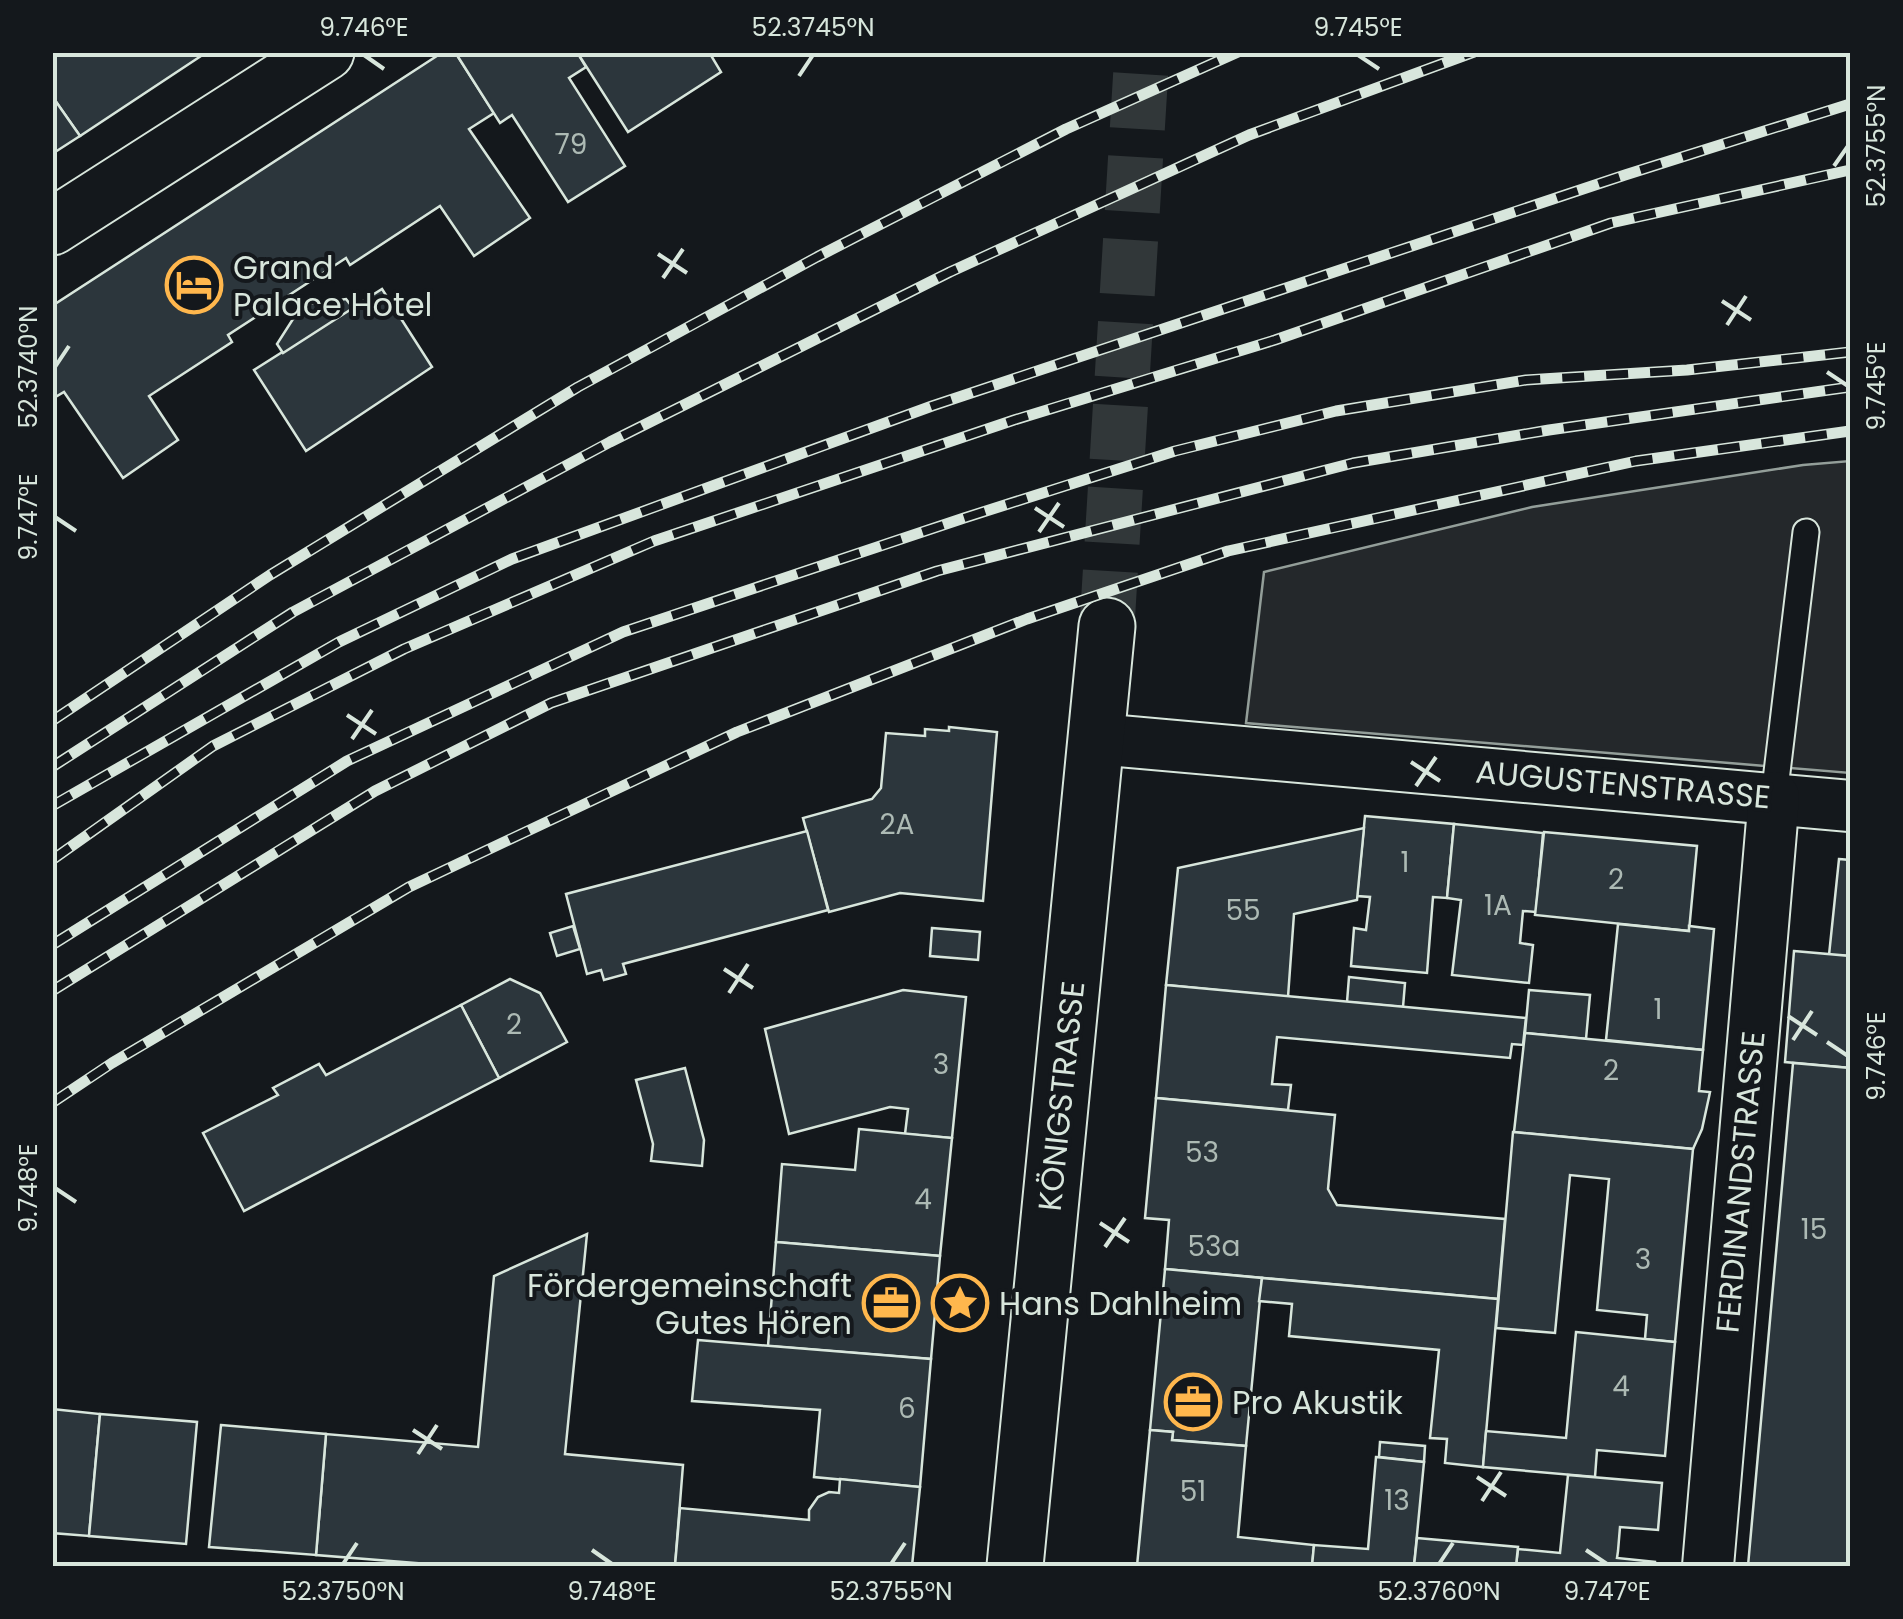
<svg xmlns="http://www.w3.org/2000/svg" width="1903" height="1619" viewBox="0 0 1903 1619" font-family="Poppins,sans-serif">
	<rect width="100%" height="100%" fill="#14181c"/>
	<!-- parking -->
	<polygon fill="#24282b" stroke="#939e99" stroke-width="2.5" points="1850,461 1850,773 1246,723 1264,572 1532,507 1803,465"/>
	<!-- building -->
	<g fill="#2c363c" stroke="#d8e6dc" stroke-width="2.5">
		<polygon points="52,52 207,52 80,136 52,96"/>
		<polygon points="443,52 455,52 494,113 469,129 530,218 474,256 440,206 350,265 346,258 228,335 232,342 149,396 178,440 123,478 64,392 52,399 52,306"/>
		<polygon points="455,52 577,52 586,67 569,78 625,166 568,202 512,115 500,123"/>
		<polygon points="577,52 709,52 721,72 628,132"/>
		<polygon points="52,96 80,136 52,154"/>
		<polygon points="382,289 432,367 306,451 254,370"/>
		<polygon points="346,299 353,308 283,353 277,344 302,305"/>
		<polygon points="949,727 997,732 983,901 900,893 829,912 803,818 872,799 881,788 886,733 925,736 925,729 949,731"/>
		<polygon points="1365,816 1454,824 1447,898 1433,897 1427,973 1351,966 1354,928 1366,930 1370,897 1357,896"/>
		<polygon points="1454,824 1543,833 1536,912 1523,911 1520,943 1533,945 1529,983 1452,975 1461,900 1447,898"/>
		<polygon points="1364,828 1357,900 1294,914 1288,997 1166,985 1178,868"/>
		<polygon points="807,831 828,910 623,964 626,974 604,980 601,970 587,974 566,894"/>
		<polygon points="1544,832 1697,846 1689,931 1535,915"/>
		<polygon points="1839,859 1850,860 1850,956 1829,955"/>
		<polygon points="1618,924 1689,931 1689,926 1714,929 1703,1050 1606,1040"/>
		<polygon points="573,926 580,949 557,956 550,933"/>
		<polygon points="932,928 980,932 978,960 930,956"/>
		<polygon points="1794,951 1850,956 1850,1068 1785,1062"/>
		<polygon points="1349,977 1405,983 1403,1007 1347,1002"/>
		<polygon points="510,979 540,993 567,1042 499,1078 461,1005"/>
		<polygon points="1166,985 1526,1018 1523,1045 1512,1044 1510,1058 1277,1037 1272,1084 1291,1085 1288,1110 1156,1098"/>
		<polygon points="903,990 966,997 952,1138 905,1134 908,1109 890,1107 789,1134 765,1029"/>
		<polygon points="1529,990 1590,995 1586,1039 1525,1033"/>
		<polygon points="461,1005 499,1078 244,1211 203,1133 278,1095 273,1088 319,1064 326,1075"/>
		<polygon points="1525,1033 1703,1050 1699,1091 1710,1092 1709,1097 1702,1129 1693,1149 1514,1132"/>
		<polygon points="1793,1063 1850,1068 1850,1566 1748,1566"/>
		<polygon points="685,1068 704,1140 702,1166 651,1161 653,1144 636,1080"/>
		<polygon points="1156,1098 1335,1115 1328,1189 1337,1205 1505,1219 1498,1299 1165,1269 1169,1220 1145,1218"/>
		<polygon points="859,1129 952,1138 940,1256 776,1242 782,1164 855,1170"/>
		<polygon points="1513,1132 1693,1149 1675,1342 1645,1339 1647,1315 1597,1310 1609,1179 1570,1175 1555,1333 1496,1328"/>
		<polygon points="587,1234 565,1454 683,1465 675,1566 453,1566 316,1555 326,1434 478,1447 494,1276"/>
		<polygon points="776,1242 940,1256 931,1359 768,1346"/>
		<polygon points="1165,1269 1262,1278 1246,1446 1172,1440 1173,1432 1150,1430"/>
		<polygon points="1262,1278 1498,1299 1483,1467 1445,1463 1447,1439 1430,1438 1439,1350 1289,1336 1292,1304 1259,1301"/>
		<polygon points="1576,1332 1675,1342 1665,1456 1597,1450 1595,1477 1483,1467 1486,1431 1566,1438"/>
		<polygon points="698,1340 931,1359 920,1487 814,1477 820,1410 692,1401"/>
		<polygon points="52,1409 100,1414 89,1536 52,1533"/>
		<polygon points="100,1414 197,1422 186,1544 89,1536"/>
		<polygon points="221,1425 326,1434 316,1555 209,1547"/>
		<polygon points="1150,1430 1173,1432 1172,1440 1246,1446 1238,1537 1314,1545 1312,1566 1137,1566"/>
		<polygon points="1380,1442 1425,1446 1424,1462 1379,1457"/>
		<polygon points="1376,1457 1424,1462 1414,1566 1312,1566 1314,1545 1368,1549"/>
		<polygon points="1568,1475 1662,1483 1658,1530 1620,1527 1618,1551 1617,1558 1655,1562 1655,1566 1516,1566 1518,1549 1560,1553"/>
		<polygon points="840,1479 920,1487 912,1566 675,1566 680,1508 809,1520 809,1510 818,1497 829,1492 839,1493"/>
		<polygon points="1417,1538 1518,1547 1516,1566 1414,1566"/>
	</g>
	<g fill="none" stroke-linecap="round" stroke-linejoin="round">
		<!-- tertiary-tunnel -->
		<polyline stroke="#313739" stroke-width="55" stroke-dasharray="55 28" stroke-linecap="butt" points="1107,626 1142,52"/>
		<!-- service casing -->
		<g stroke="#d8e6dc" stroke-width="29">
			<polyline id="service" points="1774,797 1806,532"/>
		</g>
		<!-- minor casing -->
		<g stroke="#d8e6dc" stroke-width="54">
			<g id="minor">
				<polyline points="1097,739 1850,806"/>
				<polyline points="1708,1566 1774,797"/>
			</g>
		</g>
		<!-- tertiary casing -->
		<g stroke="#d8e6dc" stroke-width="59">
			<g id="tertiary">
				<polyline points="52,227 326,52"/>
				<polyline points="1015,1566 1107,626"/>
			</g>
		</g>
		<!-- service -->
		<use href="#service" stroke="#14181c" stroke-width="25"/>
		<!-- minor -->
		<use href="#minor" stroke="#14181c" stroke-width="50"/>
		<!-- tertiary -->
		<use href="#tertiary" stroke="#14181c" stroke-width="55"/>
		<!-- rail casing -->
		<g stroke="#d8e6dc" stroke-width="11">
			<g id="rail">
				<polyline points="52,721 270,575 578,387 817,257 1066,129 1238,52"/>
				<polyline points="52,767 293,612 610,442 950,272 1249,135 1474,52"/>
				<polyline points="52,806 339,642 512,559 932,406 1625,175 1850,104"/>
				<polyline points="52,860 213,746 404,649 654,541 1014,420 1275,340 1611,223 1850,170"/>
				<polyline points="52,945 347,761 623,632 964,518 1175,451 1336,411 1526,380 1687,370 1850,352"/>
				<polyline points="52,991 375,791 551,703 937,571 1353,463 1549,430 1850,387"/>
				<polyline points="52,1103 112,1063 409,887 737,732 1027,619 1228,551 1636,461 1850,431"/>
			</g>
		</g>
		<!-- rail -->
		<use href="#rail" stroke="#14181c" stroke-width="8" stroke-dasharray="22" stroke-linecap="butt"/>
	</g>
	<!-- ticks -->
	<path fill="none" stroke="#d8e6dc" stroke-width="4" d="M 364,55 L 384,69M 1358,55 L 1379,69M 799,76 L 813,55M 1834,166 L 1848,146M 658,254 L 687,273M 663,278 L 683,249M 1722,301 L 1751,320M 1727,325 L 1746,296M 55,367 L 69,346M 1827,372 L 1848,386M 1035,508 L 1064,527M 55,517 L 76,531M 1039,532 L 1059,503M 347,715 L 376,734M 352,739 L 372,710M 1411,762 L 1440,781M 1416,786 L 1436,757M 724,969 L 753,988M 729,993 L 748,964M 1788,1016 L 1817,1035M 1793,1040 L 1812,1011M 1827,1042 L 1848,1056M 55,1188 L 76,1202M 1100,1223 L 1129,1242M 1105,1247 L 1125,1218M 413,1430 L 442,1449M 418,1454 L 437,1425M 1477,1477 L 1506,1496M 1482,1501 L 1501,1472M 592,1550 L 612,1564M 1586,1550 L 1607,1564M 343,1564 L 357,1543M 891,1564 L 905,1543M 1439,1564 L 1453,1543"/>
	<!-- icons -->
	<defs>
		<g id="hotel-ring" transform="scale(2.875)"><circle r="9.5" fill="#14181c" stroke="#ffb74d" stroke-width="1.5"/><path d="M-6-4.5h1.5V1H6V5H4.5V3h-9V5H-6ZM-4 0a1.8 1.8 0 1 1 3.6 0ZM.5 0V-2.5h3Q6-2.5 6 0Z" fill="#ffb74d"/></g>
		<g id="office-ring" transform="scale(2.875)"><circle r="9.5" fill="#14181c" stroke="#ffb74d" stroke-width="1.5"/><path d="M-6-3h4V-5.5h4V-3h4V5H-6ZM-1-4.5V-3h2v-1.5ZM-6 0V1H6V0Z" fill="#ffb74d"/></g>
		<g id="sight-ring" transform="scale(2.875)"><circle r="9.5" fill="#14181c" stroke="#ffb74d" stroke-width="1.5"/><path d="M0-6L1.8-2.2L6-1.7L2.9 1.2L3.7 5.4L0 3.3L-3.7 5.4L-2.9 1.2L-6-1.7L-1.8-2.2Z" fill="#ffb74d"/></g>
	</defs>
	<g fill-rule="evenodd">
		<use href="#hotel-ring" x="194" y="285"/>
		<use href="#office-ring" x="891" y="1303"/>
		<use href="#sight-ring" x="960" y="1303"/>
		<use href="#office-ring" x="1193" y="1402"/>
	</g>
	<g text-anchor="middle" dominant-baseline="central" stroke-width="8" stroke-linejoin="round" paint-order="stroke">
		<!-- number labels -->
		<g font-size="28" fill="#adbab4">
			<text x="571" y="144">79</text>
			<text x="897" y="824">2A</text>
			<text x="1405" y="862">1</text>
			<text x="1616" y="879">2</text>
			<text x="1498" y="905">1A</text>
			<text x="1243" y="910">55</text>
			<text x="1658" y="1009">1</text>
			<text x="514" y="1024">2</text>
			<text x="941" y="1064">3</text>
			<text x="1611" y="1070">2</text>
			<text x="1202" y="1152">53</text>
			<text x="923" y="1199">4</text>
			<text x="1814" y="1229">15</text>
			<text x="1214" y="1246">53a</text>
			<text x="1643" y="1259">3</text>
			<text x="1621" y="1386">4</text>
			<text x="907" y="1408">6</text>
			<text x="1193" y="1491">51</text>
			<text x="1397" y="1500">13</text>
		</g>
		<!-- poi labels -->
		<g font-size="32" fill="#d8e6dc" stroke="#14181c" text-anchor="start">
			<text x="233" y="267">Grand<tspan x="233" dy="37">Palace Hotel</tspan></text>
			<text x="852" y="1285" text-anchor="end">Fördergemeinschaft<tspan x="852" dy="37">Gutes Hören</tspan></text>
			<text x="999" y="1303">Hans Dahlheim</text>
			<text x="1232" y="1402">Pro Akustik</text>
		</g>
		<!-- street labels -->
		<g font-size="32" fill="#d8e6dc" stroke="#14181c">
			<text transform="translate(1623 784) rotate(5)">AUGUSTENSTRASSE</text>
			<text transform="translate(1061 1096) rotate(-84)">KÖNIGSTRASSE</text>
			<text transform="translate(1740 1182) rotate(-85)">FERDINANDSTRASSE</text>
		</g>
	</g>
	<!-- border -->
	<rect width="1903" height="1619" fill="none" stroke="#14181c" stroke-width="110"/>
	<rect x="55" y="55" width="1793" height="1509" fill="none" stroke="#d8e6dc" stroke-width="4"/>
	<g font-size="25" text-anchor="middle" fill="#d8e6dc">
		<text x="364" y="36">9.746°E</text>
		<text x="813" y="36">52.3745°N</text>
		<text x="1358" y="36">9.745°E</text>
		<text transform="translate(1876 146) rotate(-90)" y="9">52.3755°N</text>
		<text transform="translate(28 367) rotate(-90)" y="9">52.3740°N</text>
		<text transform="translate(1876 386) rotate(-90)" y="9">9.745°E</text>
		<text transform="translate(28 517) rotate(-90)" y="9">9.747°E</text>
		<text transform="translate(1876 1056) rotate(-90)" y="9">9.746°E</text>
		<text transform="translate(28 1188) rotate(-90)" y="9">9.748°E</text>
		<text x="343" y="1600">52.3750°N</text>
		<text x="612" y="1600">9.748°E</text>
		<text x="891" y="1600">52.3755°N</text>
		<text x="1439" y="1600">52.3760°N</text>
		<text x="1607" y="1600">9.747°E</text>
	</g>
</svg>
